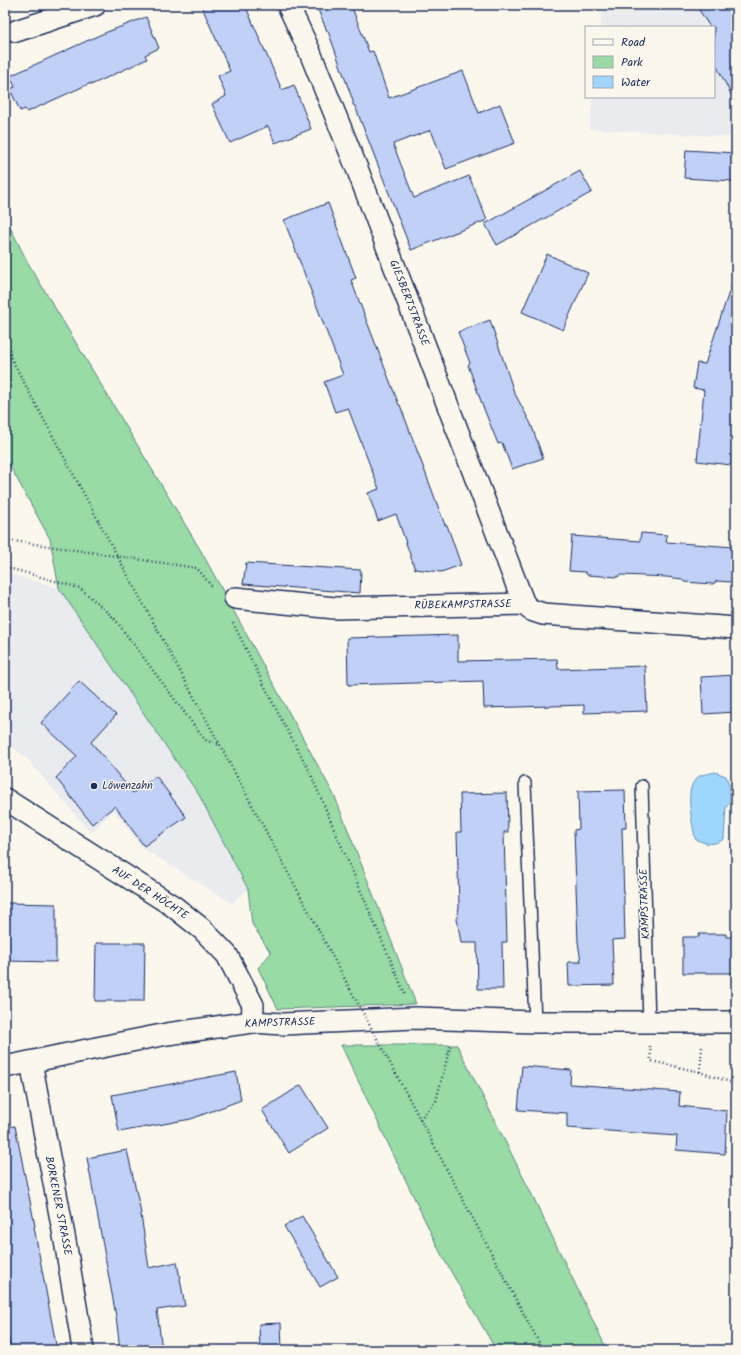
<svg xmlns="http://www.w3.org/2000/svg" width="741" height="1355" viewBox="0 0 741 1355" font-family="Kalam,sans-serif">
	<rect width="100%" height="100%" fill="#fbf7ec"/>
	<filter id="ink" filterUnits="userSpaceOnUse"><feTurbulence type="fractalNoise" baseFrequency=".025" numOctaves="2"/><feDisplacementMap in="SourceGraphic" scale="8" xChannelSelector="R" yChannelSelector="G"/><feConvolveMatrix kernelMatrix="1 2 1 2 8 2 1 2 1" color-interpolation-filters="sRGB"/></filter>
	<g filter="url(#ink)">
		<!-- built -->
		<g fill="#e9ebef">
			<polygon points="603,5 703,5 708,24 703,27 600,27"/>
			<polygon points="714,61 734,99 736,98 736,137 589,129 593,97 714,97"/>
			<polygon points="5,573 59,588 199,795 248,889 232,903 142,848 114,810 91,833 27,759 5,741"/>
		</g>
		<!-- green -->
		<g fill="#99dba5" stroke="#5a8582">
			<polygon points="5,217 28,263 201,551 335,797 416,1004 278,1009 258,968 271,953 252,924 248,889 199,795 59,588 50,539 5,457"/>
			<polygon points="341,1045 457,1045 536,1203 607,1350 496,1350 441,1254"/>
		</g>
		<!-- water -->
		<path fill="#9fd6fe" stroke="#6a93be" d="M 715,772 L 726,776 L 730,787 L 730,801 L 726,808 L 724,839 C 714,846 705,844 695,839 C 693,823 684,793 695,780 C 699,774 708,774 715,772 Z"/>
		<!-- building -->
		<g fill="#c0d0f7" stroke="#1b2f5e">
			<polygon points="201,5 245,5 282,90 294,85 311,129 275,143 268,126 230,143 212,104 226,96 218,76 230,71"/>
			<polygon points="316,5 351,5 369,52 373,51 389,98 463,71 479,113 500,104 515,143 446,169 431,130 393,144 414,198 469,176 487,220 411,250 355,106 353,105 353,101 328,31 327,31"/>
			<polygon points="696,5 736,5 736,104 714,61 714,27 710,27"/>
			<polygon points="146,17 159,48 145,55 147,59 91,85 91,83 27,112 25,109 20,111 10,89 15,87 10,76 102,34"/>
			<polygon points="686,150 735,153 733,181 684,178"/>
			<polygon points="580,171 592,192 497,245 485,224"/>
			<polygon points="328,203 356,278 351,280 399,405 400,405 445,525 447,525 461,565 441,572 415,569 396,514 378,521 368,493 379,489 348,408 335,412 324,382 343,375 284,220"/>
			<polygon points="547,254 588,273 563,330 522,312"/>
			<polygon points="732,283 736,284 736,448 733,449 731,465 697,461 704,390 693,388 697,363 705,364"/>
			<polygon points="490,320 514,392 531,424 543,458 512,469 502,443 498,444 482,404 468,365 470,363 458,332"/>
			<polygon points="641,533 667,535 666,542 734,547 731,582 717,581 713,584 684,582 682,579 667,577 621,575 617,577 587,575 585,572 569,571 572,536 640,541"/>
			<polygon points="246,563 361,570 360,593 243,584"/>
			<polygon points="458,635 458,661 557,659 558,669 645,666 647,711 584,713 584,705 484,708 483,681 348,685 347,638"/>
			<polygon points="736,675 736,712 703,714 701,677"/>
			<polygon points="79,681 116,715 91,742 133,793 156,776 186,817 144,846 115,806 92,824 56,778 77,756 41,723"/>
			<polygon points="625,790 626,828 622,828 625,939 612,940 614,985 569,986 568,962 581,962 578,942 574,830 579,829 578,791"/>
			<polygon points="507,793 508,832 504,832 507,942 502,942 503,989 478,989 477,943 461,943 457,919 459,907 457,832 461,832 460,794"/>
			<polygon points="7,903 56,904 56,962 6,961"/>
			<polygon points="699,934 726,934 726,937 736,937 736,973 683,973 683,937 699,937"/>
			<polygon points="96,943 145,943 144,1001 95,1001"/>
			<polygon points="522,1066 571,1070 570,1084 680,1092 679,1106 727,1111 725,1154 676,1150 677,1136 567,1128 567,1113 518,1110"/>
			<polygon points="236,1072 241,1100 191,1119 119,1132 112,1095"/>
			<polygon points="301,1085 328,1128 289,1153 262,1110"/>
			<polygon points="15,1126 35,1226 34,1227 57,1350 11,1350 5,1320 5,1127"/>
			<polygon points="127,1150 140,1208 149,1268 177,1262 185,1306 157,1310 162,1350 120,1350 116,1316 87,1158"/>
			<polygon points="302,1216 338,1277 320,1287 284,1226"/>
			<polygon points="281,1323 282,1350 260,1350 259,1324"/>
		</g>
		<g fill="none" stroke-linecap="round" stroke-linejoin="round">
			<!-- lane casing -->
			<g stroke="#1b2f5e" stroke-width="14">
				<g id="lane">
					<polyline points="525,783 535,1022"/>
					<polyline points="642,786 649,1023"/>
				</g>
			</g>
			<!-- street casing -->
			<g stroke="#1b2f5e" stroke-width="24">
				<g id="street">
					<polyline points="288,5 309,50 358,171 524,604"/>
					<polyline points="16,31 95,5"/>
					<polyline points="235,598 335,608 524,604 531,610 543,614 736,628"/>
					<polyline points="5,799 173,906 202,929 227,955 253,1005 252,1022"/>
					<polyline points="31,1062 65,1241 81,1336 83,1350"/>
					<polyline points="5,1067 121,1043 167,1034 252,1022 283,1024 415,1018 535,1022 736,1022"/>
				</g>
			</g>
			<!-- path -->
			<g stroke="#1b2f5e" stroke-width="2.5" stroke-dasharray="1 3" stroke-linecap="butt">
				<polyline points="5,347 99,522"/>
				<polyline points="5,541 14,541 197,568 213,588"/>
				<polyline points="5,567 80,588 114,618 205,740 220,745"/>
				<polyline points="132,583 220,745 350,989"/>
				<polyline points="233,623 279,715 308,768 405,994"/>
				<polyline points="650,1046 651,1061 700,1072 736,1084"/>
				<polyline points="388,1059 543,1350"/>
				<polyline points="700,1072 702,1047"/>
				<polyline points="420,1119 436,1101 451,1043"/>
			</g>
			<!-- lane -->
			<use href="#lane" stroke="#fbf7ec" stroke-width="11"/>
			<!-- street -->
			<use href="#street" stroke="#fbf7ec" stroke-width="21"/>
			<!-- path-bridge -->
			<g stroke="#1b2f5e" stroke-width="2.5" stroke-dasharray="1 3" stroke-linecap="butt">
				<polyline points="99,522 132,583"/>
				<polyline points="350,989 388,1059"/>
			</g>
		</g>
	</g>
	<!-- markers -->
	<circle fill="#1b2f5e" stroke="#fbf7ec" stroke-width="1.5" cx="94" cy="786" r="4"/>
	<g text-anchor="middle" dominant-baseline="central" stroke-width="3" stroke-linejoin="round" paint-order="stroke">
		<!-- street labels -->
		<g font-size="11" fill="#1b2f5e" stroke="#fbf7ec">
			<text transform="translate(409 303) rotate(69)">GIESBERTSTRASSE</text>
			<text transform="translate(463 605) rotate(-1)">RÜBEKAMPSTRASSE</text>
			<text transform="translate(150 893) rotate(33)">AUF DER HÖCHTE</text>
			<text transform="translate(645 904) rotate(-92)">KAMPSTRASSE</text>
			<text transform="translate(280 1023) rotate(-2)">KAMPSTRASSE</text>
			<text transform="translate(58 1206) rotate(79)">BORKENER STRASSE</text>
		</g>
		<!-- poi labels -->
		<g font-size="11" fill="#1b2f5e" stroke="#fbf7ec" text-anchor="start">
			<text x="102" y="786">Löwenzahn</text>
		</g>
	</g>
	<!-- margin -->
	<rect width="741" height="1355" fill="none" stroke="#fbf7ec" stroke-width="20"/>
	<rect x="10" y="10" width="721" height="1335" fill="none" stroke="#1b2f5e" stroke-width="1.5" filter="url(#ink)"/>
	<!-- legend -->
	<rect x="585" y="26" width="130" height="72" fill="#fbf7ec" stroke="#a1a7b3"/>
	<rect x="593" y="39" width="20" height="6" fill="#fbf7ec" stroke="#a1a7b3"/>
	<text x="621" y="46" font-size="12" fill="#1b2f5e">Road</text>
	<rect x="593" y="56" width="20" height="12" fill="#99dba5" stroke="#a1a7b3"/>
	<text x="621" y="66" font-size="12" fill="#1b2f5e">Park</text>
	<rect x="593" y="76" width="20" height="12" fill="#9fd6fe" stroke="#a1a7b3"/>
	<text x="621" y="86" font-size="12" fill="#1b2f5e">Water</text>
</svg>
